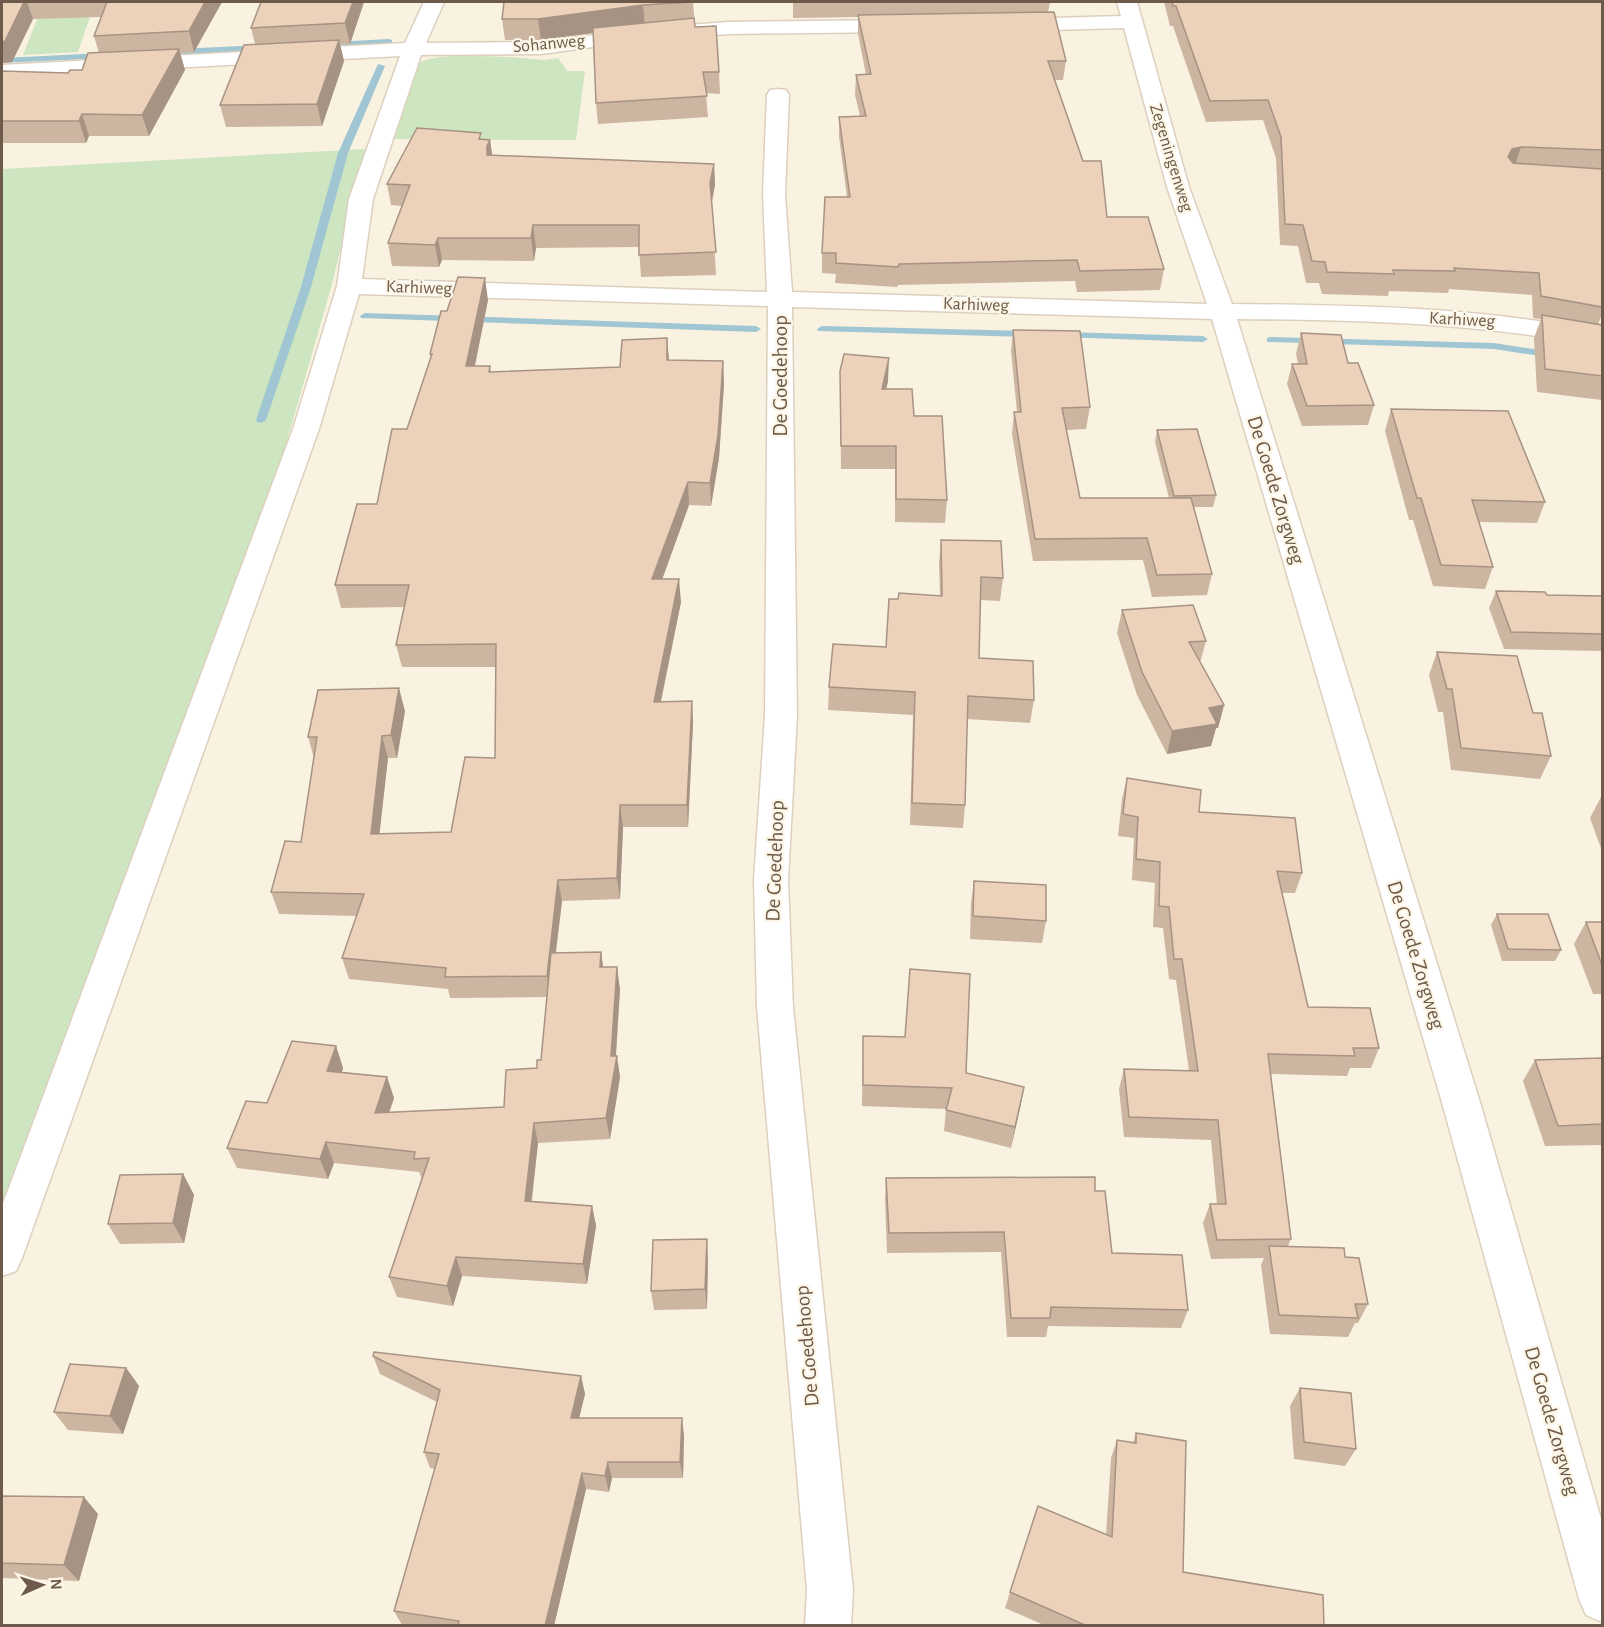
<svg xmlns="http://www.w3.org/2000/svg" width="1604" height="1627" viewBox="0 0 1604 1627" font-family="'Alegreya Sans',sans-serif">
	<rect width="100%" height="100%" fill="#faf2e1"/>
	<!-- green -->
	<g fill="#cde5c1">
		<polygon points="44,2 95,2 78,52 23,55"/>
		<path d="M 511,57 L 544,60 L 558,58 L 567,71 L 585,71 L 576,140 L 390,139 L 416,65 C 434,51 488,57 511,57 Z"/>
		<polygon points="365,149 331,288 285,448 2,1208 2,169"/>
	</g>
	<g fill="none" stroke-linecap="round" stroke-linejoin="round">
		<!-- stream -->
		<g fill="#9fc6d2" fill-rule="evenodd">
			<polygon points="389,39 392,40 392,44 333,48 329,45 333,42"/>
			<polygon points="260,45 264,48 263,50 177,55 173,52 177,49"/>
			<polygon points="104,53 108,56 107,58 2,63 2,58"/>
			<polygon points="378,64 385,66 348,153 311,287 266,420 261,423 257,422 256,420 301,287 338,153"/>
			<polygon points="365,313 756,326 761,329 756,332 361,318 360,316"/>
			<polygon points="822,326 1030,331 1035,334 1030,337 818,331 817,329"/>
			<polygon points="1064,332 1203,336 1208,339 1203,342 1060,337 1060,333"/>
			<polygon points="1271,337 1494,343 1553,352 1558,355 1553,358 1494,349 1267,342 1267,338"/>
		</g>
		<!-- street casing -->
		<g stroke="#ddcfbe" stroke-width="3">
			<path id="street" d="M 424,2 L 444,2 L 426,43 L 541,42 L 645,28 L 729,22 L 904,20 L 911,22 L 914,26 L 911,30 L 904,32 L 729,34 L 645,40 L 541,54 L 421,55 L 373,199 L 362,279 L 767,292 L 763,194 L 767,95 L 770,90 L 778,89 L 786,90 L 789,95 L 785,194 L 792,292 L 1207,304 L 1167,187 L 1124,28 L 1012,31 L 1005,29 L 1002,25 L 1005,21 L 1012,19 L 1121,16 L 1117,2 L 1137,2 L 1189,187 L 1232,304 C 1357,305 1480,307 1602,332 L 1602,347 C 1480,323 1361,320 1237,319 L 1479,1099 L 1602,1522 L 1602,1622 L 1586,1615 L 1579,1599 L 1441,1099 L 1212,319 L 792,307 L 797,716 L 788,880 L 793,1007 L 853,1590 L 851,1626 L 805,1626 L 807,1590 L 757,1007 L 754,880 L 765,716 L 768,306 L 359,294 L 319,429 L 22,1258 L 16,1271 L 2,1276 L 2,1206 L 293,429 L 337,286 L 349,199 L 400,56 L 2,77 L 2,65 L 405,43 Z"/>
		</g>
		<!-- street -->
		<use href="#street" fill="#fff" fill-rule="evenodd"/>
	</g>
	<!-- wall -->
	<g fill="#ccb5a1">
		<polygon points="2,2 222,2 194,52 180,53 185,70 149,136 89,136 86,143 2,143 2,71 68,73 82,70 99,53 94,36 101,17 33,19 12,62 2,63"/>
		<polygon points="364,2 350,44 340,44 344,61 322,126 226,127 220,105 255,44 251,28"/>
		<polygon points="504,2 693,2 695,27 719,72 720,94 706,93 708,117 598,124 596,103 593,33 541,40 505,40 502,19"/>
		<polygon points="793,2 1050,2 1048,12 1066,61 1063,80 1055,80 1083,161 1107,217 1164,269 1160,290 1077,292 1075,281 898,285 897,287 835,283 836,274 822,273 822,253 847,197 839,137 839,117 860,116 855,95 856,75 866,75 858,34 858,17 793,18"/>
		<polygon points="1164,2 1602,2 1602,315 1598,324 1602,325 1602,400 1537,392 1534,338 1541,319 1533,318 1532,295 1449,289 1448,293 1389,291 1388,296 1322,294 1319,283 1306,283 1298,246 1280,245 1276,158 1263,120 1206,122 1173,26 1170,26"/>
		<polygon points="482,139 490,140 492,155 714,164 715,185 712,202 716,275 641,277 639,247 536,248 534,261 442,260 439,267 392,266 388,243 402,206 391,205 387,184"/>
		<polygon points="488,300 475,366 490,366 491,372 620,367 667,338 669,361 723,361 724,384 719,458 711,506 689,505 662,579 681,602 661,702 692,701 693,723 688,827 623,827 620,899 562,901 556,953 601,952 603,967 620,989 616,1056 620,1077 610,1139 538,1143 532,1201 592,1206 596,1226 587,1284 462,1276 453,1306 397,1297 389,1277 422,1179 419,1172 334,1163 328,1179 237,1168 227,1148 267,1103 336,1046 343,1068 342,1072 387,1077 394,1098 389,1112 504,1107 537,1068 541,1060 547,997 450,998 448,989 349,979 342,958 357,916 279,914 271,892 301,842 314,758 308,737 405,711 397,758 388,758 379,834 451,832 495,758 496,667 402,667 396,645 404,607 341,608 335,585 377,504 407,429 431,359 430,354 447,311"/>
		<polygon points="1013,330 1090,407 1086,429 1066,430 1080,498 1169,498 1155,442 1157,430 1216,495 1213,507 1193,507 1212,574 1207,595 1152,597 1143,560 1033,561 1012,434 1014,412 1017,412 1011,351"/>
		<polygon points="1301,333 1348,363 1374,405 1368,425 1302,426 1287,384 1292,364 1298,364 1296,354"/>
		<polygon points="840,371 888,381 886,389 914,416 947,500 945,523 895,522 895,469 841,469"/>
		<polygon points="1391,409 1545,502 1537,523 1479,522 1493,567 1485,589 1433,586 1413,520 1409,520 1385,431"/>
		<polygon points="941,540 1003,578 1000,601 980,600 979,658 1034,700 1030,723 967,719 965,805 963,828 910,825 913,715 828,710 829,687 886,647 898,599 940,595 939,563"/>
		<polygon points="1496,591 1547,595 1602,596 1602,651 1504,649 1489,608"/>
		<polygon points="1122,610 1206,641 1200,663 1224,705 1218,728 1216,728 1211,746 1167,754 1137,695 1117,633"/>
		<polygon points="1437,652 1551,756 1540,779 1451,770 1443,712 1438,712 1429,675"/>
		<polygon points="1127,778 1199,812 1302,873 1295,893 1282,893 1308,1007 1379,1048 1371,1068 1350,1068 1347,1076 1271,1074 1291,1239 1288,1246 1345,1257 1368,1304 1358,1323 1355,1323 1348,1337 1270,1334 1261,1265 1264,1258 1211,1259 1203,1223 1210,1204 1217,1204 1211,1140 1124,1137 1119,1089 1124,1069 1189,1071 1176,980 1169,979 1163,928 1153,927 1155,883 1132,880 1134,838 1118,836 1122,799"/>
		<polygon points="1602,795 1602,851 1590,818"/>
		<polygon points="974,881 1046,921 1042,943 970,939 971,903"/>
		<polygon points="1497,914 1561,950 1555,961 1502,961 1491,925"/>
		<polygon points="1586,922 1602,922 1602,994 1593,994 1574,944"/>
		<polygon points="863,1036 966,1073 1024,1087 1020,1108 1011,1148 944,1131 946,1109 862,1106"/>
		<polygon points="1602,1058 1602,1145 1545,1146 1523,1081 1535,1060"/>
		<polygon points="183,1174 194,1195 184,1243 120,1244 108,1224"/>
		<polygon points="886,1178 1095,1191 1112,1253 1188,1310 1181,1328 1048,1326 1046,1337 1007,1337 1001,1252 887,1253 885,1199"/>
		<polygon points="708,1258 707,1309 654,1310 651,1291"/>
		<polygon points="373,1356 581,1376 585,1394 579,1418 684,1435 683,1478 612,1478 609,1492 586,1489 554,1626 402,1625 394,1611 435,1469 430,1468 424,1452 437,1402 380,1374"/>
		<polygon points="126,1368 139,1386 123,1434 68,1430 54,1412"/>
		<polygon points="1300,1388 1356,1449 1345,1466 1294,1459 1290,1406"/>
		<polygon points="1136,1433 1183,1572 1324,1626 1046,1626 1005,1608 1010,1592 1106,1535 1111,1458 1117,1440 1133,1443"/>
		<polygon points="2,1496 98,1514 79,1581 2,1578"/>
	</g>
	<!-- shaded-wall -->
	<g fill="#a69383">
		<polygon points="24,2 27,2 33,19 12,62 2,63 2,42"/>
		<polygon points="205,2 222,2 194,52 189,31"/>
		<polygon points="353,2 364,2 350,44 345,23"/>
		<polygon points="643,5 645,26 541,40 538,19"/>
		<polygon points="339,40 344,61 322,126 317,104"/>
		<polygon points="179,49 185,70 149,136 142,115"/>
		<polygon points="82,114 89,136 86,143 79,121"/>
		<polygon points="490,140 493,161 487,155 487,146"/>
		<polygon points="1521,147 1514,168 1508,157 1512,149"/>
		<polygon points="714,164 715,185 711,205 710,183"/>
		<polygon points="533,225 536,248 534,261 531,238"/>
		<polygon points="438,238 442,260 439,267 435,245"/>
		<polygon points="485,278 488,300 470,389 466,366"/>
		<polygon points="667,338 669,361 667,360"/>
		<polygon points="889,358 888,381 881,412 882,389"/>
		<polygon points="723,361 724,384 719,458 711,506 710,483"/>
		<polygon points="688,482 689,505 654,602 652,579"/>
		<polygon points="679,579 681,602 656,724 654,702"/>
		<polygon points="399,688 405,711 397,758 391,735"/>
		<polygon points="692,701 693,723 688,827 687,805"/>
		<polygon points="1224,705 1218,728 1216,728 1211,746 1167,754 1172,731 1209,708"/>
		<polygon points="382,736 388,758 377,856 371,834"/>
		<polygon points="620,805 623,827 620,899 617,878"/>
		<polygon points="558,880 562,901 550,997 547,976"/>
		<polygon points="601,952 604,974 600,967"/>
		<polygon points="617,967 620,989 615,1068 617,1056 620,1077 610,1139 606,1118"/>
		<polygon points="336,1046 343,1068 335,1092 327,1071"/>
		<polygon points="387,1077 394,1098 382,1134 375,1113"/>
		<polygon points="1024,1087 1020,1108 1011,1148 1015,1127"/>
		<polygon points="534,1123 538,1143 529,1221 525,1201"/>
		<polygon points="326,1142 334,1163 328,1179 320,1159"/>
		<polygon points="183,1174 194,1195 184,1243 173,1223"/>
		<polygon points="592,1206 596,1226 587,1284 583,1264"/>
		<polygon points="707,1239 708,1258 707,1309 705,1289"/>
		<polygon points="456,1257 462,1276 453,1306 447,1286"/>
		<polygon points="126,1368 139,1386 123,1434 110,1416"/>
		<polygon points="581,1376 585,1394 575,1435 571,1418"/>
		<polygon points="682,1418 684,1435 683,1478 680,1462"/>
		<polygon points="608,1462 612,1478 609,1492 605,1476"/>
		<polygon points="582,1473 586,1489 554,1626 545,1626"/>
		<polygon points="84,1497 98,1514 79,1581 64,1565"/>
	</g>
	<!-- building -->
	<g fill="#edd2bb" stroke="#a69383" stroke-width="1.5">
		<polygon points="2,2 24,2 5,41 2,42"/>
		<polygon points="107,2 205,2 189,31 94,36"/>
		<polygon points="261,2 353,2 345,23 251,28"/>
		<polygon points="504,2 691,2 643,5 538,19 502,19"/>
		<polygon points="1172,2 1602,2 1602,150 1521,147 1512,149 1508,157 1513,163 1602,169 1602,307 1541,296 1539,273 1454,268 1455,271 1393,270 1394,274 1327,272 1325,262 1312,261 1303,225 1285,224 1281,137 1268,100 1210,101 1176,6 1173,6"/>
		<polygon points="1054,12 1066,61 1048,61 1083,161 1101,161 1107,217 1148,217 1164,269 1080,271 1077,260 899,264 898,267 836,263 836,253 822,253 825,197 850,197 839,117 866,116 856,75 871,74 858,15"/>
		<polygon points="694,18 695,27 716,26 719,72 703,72 707,96 596,103 593,28"/>
		<polygon points="339,40 317,104 220,105 244,45"/>
		<polygon points="179,49 142,115 82,114 79,121 2,121 2,71 68,73 70,70 82,70 88,53"/>
		<polygon points="417,128 481,133 479,139 490,140 487,146 487,155 714,164 710,183 716,252 639,255 639,225 533,225 531,238 438,238 435,245 388,243 410,185 387,184"/>
		<polygon points="458,277 485,278 466,366 490,366 489,372 620,367 622,340 667,338 667,360 723,361 718,435 710,483 688,482 652,579 679,579 654,702 692,701 687,805 620,805 617,878 558,880 547,976 445,977 446,968 342,958 364,894 271,892 285,841 301,842 317,737 308,737 318,690 399,688 391,735 382,736 371,834 451,832 465,757 495,758 496,644 396,645 409,585 335,585 357,504 377,504 392,429 407,429 432,354 430,354 441,311 447,311"/>
		<polygon points="1542,315 1602,325 1602,376 1545,369"/>
		<polygon points="1013,330 1080,331 1090,407 1062,408 1080,498 1191,498 1212,574 1157,575 1147,538 1035,539 1014,412 1021,412"/>
		<polygon points="1301,333 1341,335 1348,363 1358,363 1374,405 1307,406 1292,364 1307,364"/>
		<polygon points="844,354 889,358 882,389 912,389 914,416 942,416 947,500 896,499 896,446 841,446 840,371"/>
		<polygon points="1391,409 1508,411 1545,502 1472,500 1493,567 1441,565 1421,498 1417,498"/>
		<polygon points="1197,429 1216,495 1174,496 1157,430"/>
		<polygon points="941,540 1001,541 1003,578 981,577 979,658 1033,661 1034,700 968,696 965,805 912,803 915,692 829,687 833,644 886,647 889,599 898,599 899,593 942,596"/>
		<polygon points="1496,591 1545,592 1547,595 1602,596 1602,634 1511,632"/>
		<polygon points="1193,605 1206,641 1189,642 1224,705 1209,708 1217,724 1172,731 1142,672 1122,610"/>
		<polygon points="1437,652 1517,656 1533,713 1542,713 1551,756 1461,748 1452,689 1447,689"/>
		<polygon points="1127,778 1201,790 1199,812 1295,818 1302,873 1277,871 1308,1007 1370,1008 1379,1048 1353,1048 1355,1056 1268,1054 1291,1239 1217,1240 1210,1204 1226,1204 1218,1120 1129,1117 1124,1069 1198,1071 1182,959 1174,959 1169,907 1159,906 1160,862 1136,859 1138,817 1123,814"/>
		<polygon points="974,881 1046,885 1046,921 973,916"/>
		<polygon points="1497,914 1548,914 1561,950 1508,949"/>
		<polygon points="1586,922 1602,922 1602,965"/>
		<polygon points="601,952 600,967 617,967 611,1056 617,1056 606,1118 534,1123 525,1201 592,1206 583,1264 456,1257 447,1286 389,1277 429,1158 414,1159 415,1152 326,1142 320,1159 227,1148 246,1101 267,1103 292,1041 336,1046 327,1071 387,1077 375,1113 504,1107 506,1070 537,1068 537,1060 541,1060 551,953"/>
		<polygon points="910,969 970,974 966,1073 1024,1087 1015,1127 946,1110 952,1088 863,1085 863,1036 905,1037"/>
		<polygon points="1602,1058 1602,1124 1558,1126 1535,1060"/>
		<polygon points="183,1174 173,1223 108,1224 120,1175"/>
		<polygon points="1095,1177 1095,1191 1105,1191 1112,1253 1182,1255 1188,1310 1051,1307 1050,1318 1011,1318 1004,1232 889,1233 886,1178"/>
		<polygon points="707,1239 705,1289 651,1291 653,1240"/>
		<polygon points="1269,1246 1344,1248 1345,1257 1359,1258 1368,1304 1355,1304 1358,1318 1279,1315"/>
		<polygon points="374,1352 581,1376 571,1418 682,1418 680,1462 608,1462 605,1476 582,1473 545,1626 458,1626 459,1621 394,1611 439,1454 424,1452 440,1390 373,1356"/>
		<polygon points="70,1364 126,1368 110,1416 54,1412"/>
		<polygon points="1300,1388 1351,1393 1356,1449 1304,1442"/>
		<polygon points="1136,1433 1186,1441 1183,1572 1323,1595 1324,1626 1087,1626 1010,1592 1038,1506 1112,1537 1117,1440 1136,1443"/>
		<polygon points="2,1496 84,1497 64,1565 2,1563"/>
	</g>
	<g text-anchor="middle" dominant-baseline="central" stroke-width="4.5" stroke-linejoin="round" paint-order="stroke">
		<!-- far-street labels -->
		<g font-size="18" fill="#6e5a4a" stroke="#fdf6e7">
			<text transform="translate(549 44) rotate(-5)">Sohanweg</text>
			<text transform="translate(1171 158) rotate(73)">Zegeningenweg</text>
			<text transform="translate(419 288) rotate(2)">Karhiweg</text>
			<text transform="translate(976 305) rotate(2)">Karhiweg</text>
			<text transform="translate(1462 320) rotate(3)">Karhiweg</text>
		</g>
		<!-- street labels -->
		<g font-size="21" fill="#6e5a4a" stroke="#fdf6e7">
			<text transform="translate(780 376) rotate(-90)">De Goedehoop</text>
			<text transform="translate(1276 490) rotate(73)">De Goede Zorgweg</text>
			<text transform="translate(775 861) rotate(-88)">De Goedehoop</text>
			<text transform="translate(1416 955) rotate(73)">De Goede Zorgweg</text>
			<text transform="translate(807 1346) rotate(-95)">De Goedehoop</text>
			<text transform="translate(1552 1421) rotate(74)">De Goede Zorgweg</text>
		</g>
	</g>
	<!-- border -->
	<rect width="1604" height="1627" fill="none" stroke="#6e5a4a" stroke-width="6"/>
	<!-- north arrow -->
	<g transform="translate(42 1585) rotate(87)" stroke="#fdf6e7" stroke-width="4.5" paint-order="stroke">
	<path d="M0-4.5L10 22L0 15L-10 22Z" fill="#6e5a4a"/>
	<text y="-9" font-size="16" font-weight="bold" text-anchor="middle" fill="#6e5a4a">N</text>
	</g>
</svg>
